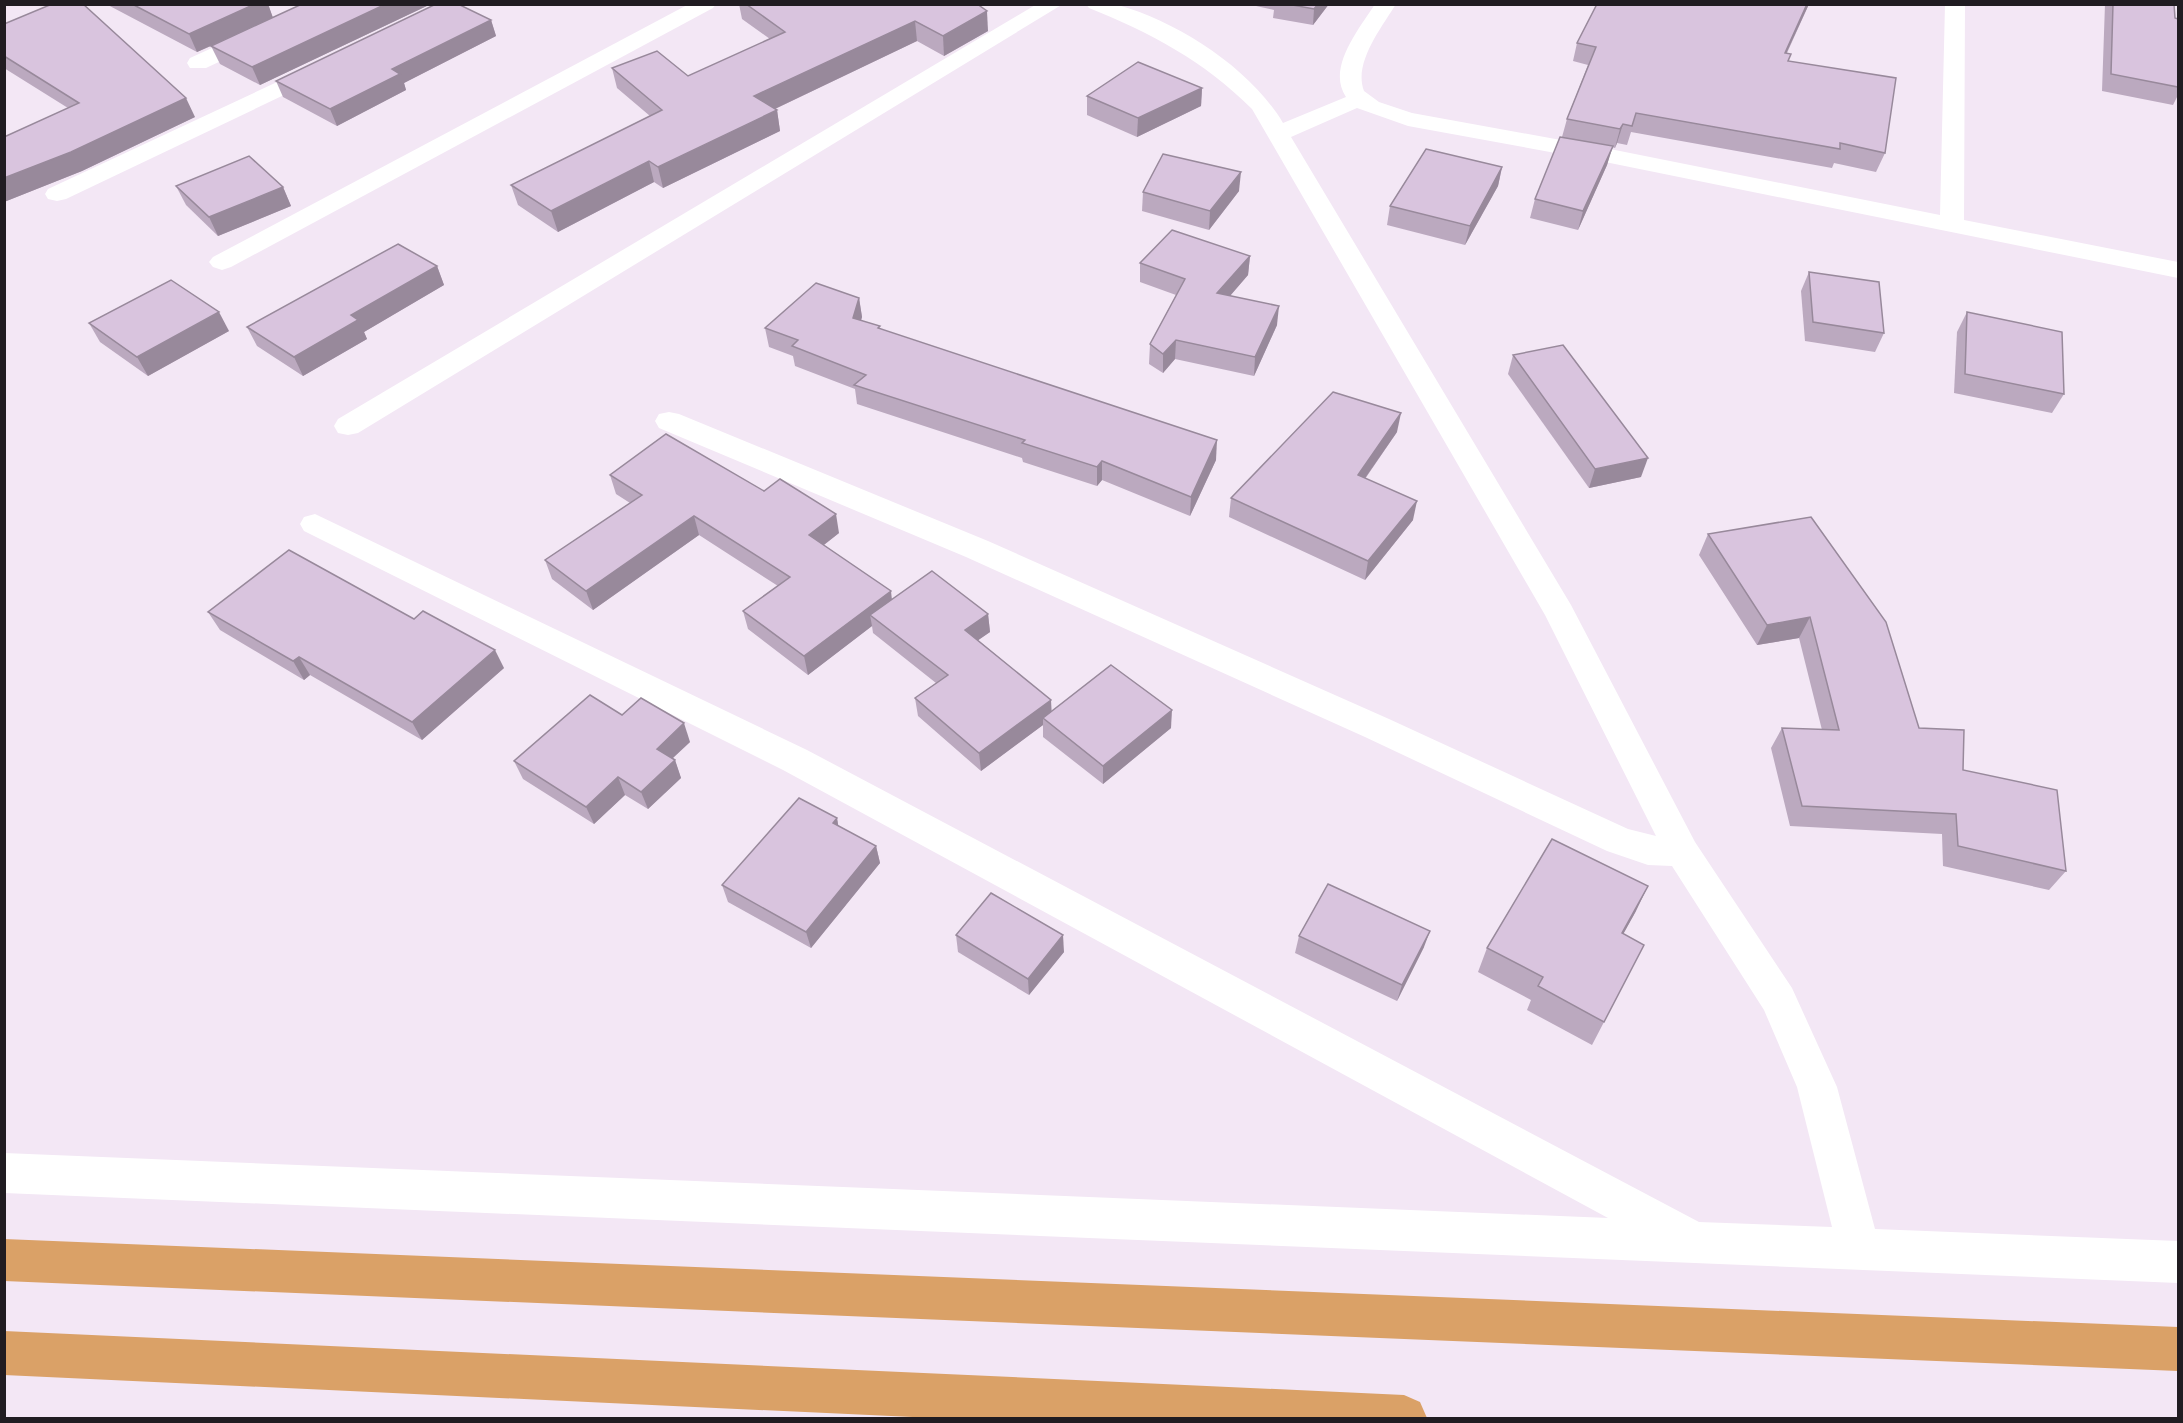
<svg xmlns="http://www.w3.org/2000/svg" width="2183" height="1423" viewBox="0 0 2183 1423" font-family="'Fira Sans Condensed',sans-serif">
	<rect width="100%" height="100%" fill="#f3e7f5"/>
	<g fill="none" stroke-linecap="round" stroke-linejoin="round">
		<!-- minor -->
		<g fill="#fff" fill-rule="evenodd">
			<polygon points="309,4 337,4 334,8 206,68 190,68 187,63 190,58"/>
			<polygon points="689,4 716,4 713,8 231,267 222,270 213,267 209,262 213,257"/>
			<polygon points="1037,4 1063,4 358,433 348,435 338,433 334,426 338,419"/>
			<path d="M 1086,4 C 1096,4 1108,3 1118,5 C 1179,22 1251,69 1283,123 L 1346,97 C 1326,68 1360,28 1375,4 L 1396,4 C 1382,27 1353,63 1364,91 L 1379,102 L 1412,113 L 1610,149 L 1940,215 L 1945,4 L 1965,4 L 1964,220 L 2178,262 L 2178,278 L 1610,163 L 1408,126 L 1357,108 L 1291,137 L 1571,605 L 1695,842 L 1792,988 L 1837,1087 L 1875,1229 L 2178,1241 L 2178,1283 L 4,1193 L 4,1153 L 1608,1218 L 783,770 L 304,531 L 300,524 L 304,517 L 315,514 L 807,750 L 1699,1222 L 1832,1227 L 1797,1087 L 1764,1010 L 1672,866 L 1648,865 L 1607,851 L 1365,737 L 966,557 L 659,428 L 655,421 L 659,414 L 669,412 L 679,414 L 988,541 L 1389,719 L 1628,829 L 1656,836 L 1545,615 L 1252,109 C 1204,61 1151,33 1089,8 Z"/>
			<polygon points="318,63 326,65 329,70 326,75 66,199 57,201 48,199 45,194 48,189"/>
		</g>
		<!-- highway -->
		<g fill="#daa167" fill-rule="evenodd">
			<polygon points="4,1239 2178,1327 2178,1371 4,1281"/>
			<polygon points="4,1331 1404,1395 1420,1402 1427,1418 934,1418 4,1375"/>
		</g>
	</g>
	<!-- wall -->
	<g fill="#bba9bf">
		<polygon points="106,4 268,4 273,18 302,4 431,4 260,85 220,64 211,46 197,52"/>
		<polygon points="739,4 977,4 988,31 944,56 917,41 775,109 777,110 780,131 663,188 654,182 558,232 518,205 511,185 650,116 617,88 612,68 688,76 770,39 742,19"/>
		<polygon points="1247,4 1329,4 1313,25 1273,18 1274,10"/>
		<polygon points="1597,4 1809,4 1787,53 1788,61 1885,153 1876,172 1834,163 1832,168 1631,132 1627,145 1617,143 1615,148 1612,147 1607,165 1578,230 1530,218 1535,199 1562,137 1567,119 1588,65 1573,61 1577,43"/>
		<polygon points="2105,4 2174,4 2175,18 2178,19 2178,95 2173,105 2102,91"/>
		<polygon points="491,20 496,36 404,83 406,90 337,126 283,97 276,81"/>
		<polygon points="4,24 195,117 82,171 4,202 4,137 68,108 4,68"/>
		<polygon points="1202,88 1201,106 1137,137 1087,115 1087,96"/>
		<polygon points="1502,167 1498,186 1465,245 1387,225 1390,206"/>
		<polygon points="176,186 283,187 291,206 218,236 186,205"/>
		<polygon points="1239,191 1209,230 1142,211 1143,192"/>
		<polygon points="1250,256 1248,275 1230,296 1277,325 1254,376 1175,359 1163,373 1149,364 1150,344 1176,295 1140,282 1140,263"/>
		<polygon points="437,266 444,285 364,332 367,339 303,376 257,346 247,327"/>
		<polygon points="1809,272 1884,333 1875,352 1805,341 1801,291"/>
		<polygon points="859,298 862,317 861,320 880,329 1216,460 1190,516 1102,480 1097,486 1023,462 1022,458 857,404 855,389 795,366 793,356 769,347 765,328"/>
		<polygon points="1967,312 2064,394 2052,413 1954,393 1957,332"/>
		<polygon points="89,323 229,331 148,376 100,342"/>
		<polygon points="1513,355 1641,477 1589,488 1508,374"/>
		<polygon points="1397,432 1365,479 1413,520 1365,580 1229,517 1231,498"/>
		<polygon points="610,475 764,491 839,533 824,545 892,599 988,614 990,632 978,640 1051,700 1051,712 1171,728 1103,784 1043,737 1043,725 981,771 918,716 915,698 936,683 873,633 872,626 808,675 748,629 743,611 778,586 699,535 593,610 552,579 545,560 630,503 616,494"/>
		<polygon points="1811,517 1919,728 1963,770 2066,871 2049,890 1943,866 1942,834 1790,826 1771,748 1782,728 1822,730 1799,638 1757,645 1699,555 1708,534"/>
		<polygon points="208,612 504,668 422,740 310,675 304,680 220,630"/>
		<polygon points="622,715 690,742 672,759 675,760 681,778 648,809 625,795 594,824 523,779 514,761"/>
		<polygon points="837,818 838,826 876,846 880,863 811,948 728,902 722,885"/>
		<polygon points="1636,911 1623,934 1604,1022 1592,1045 1527,1010 1531,1000 1478,972 1487,948"/>
		<polygon points="956,935 1064,952 1029,995 958,952"/>
		<polygon points="1299,936 1424,947 1397,1001 1295,953"/>
	</g>
	<!-- shaded-wall -->
	<g fill="#98899b">
		<polygon points="255,4 268,4 273,18 197,52 189,34"/>
		<polygon points="386,4 431,4 260,85 252,67"/>
		<polygon points="1318,4 1329,4 1313,25 1314,9"/>
		<polygon points="1807,4 1809,4 1778,71 1785,53"/>
		<polygon points="987,11 988,31 944,56 943,36"/>
		<polygon points="491,20 496,36 404,83 406,90 337,126 330,109 392,69"/>
		<polygon points="915,21 917,41 758,117 754,96"/>
		<polygon points="1202,88 1201,106 1137,137 1138,118"/>
		<polygon points="186,98 195,117 82,171 4,202 4,178"/>
		<polygon points="777,110 780,131 663,188 658,167"/>
		<polygon points="1623,124 1617,143 1615,148 1620,129"/>
		<polygon points="1613,146 1607,165 1578,230 1583,211"/>
		<polygon points="649,161 654,182 558,232 551,211"/>
		<polygon points="1502,167 1498,186 1465,245 1470,226"/>
		<polygon points="1241,172 1239,191 1209,230 1210,211"/>
		<polygon points="283,187 291,206 218,236 209,217"/>
		<polygon points="1250,256 1248,275 1216,312 1217,293"/>
		<polygon points="437,266 444,285 364,332 367,339 303,376 294,357 351,315"/>
		<polygon points="859,298 862,317 856,337 853,318"/>
		<polygon points="1279,306 1277,325 1254,376 1255,357"/>
		<polygon points="219,312 229,331 148,376 137,357"/>
		<polygon points="1176,340 1175,359 1163,373 1163,354"/>
		<polygon points="1401,413 1397,432 1354,494 1358,475"/>
		<polygon points="1217,440 1216,460 1190,516 1191,497"/>
		<polygon points="1648,458 1641,477 1589,488 1595,469"/>
		<polygon points="1102,461 1102,480 1097,486 1097,467"/>
		<polygon points="1417,501 1413,520 1365,580 1368,561"/>
		<polygon points="836,514 839,533 812,554 809,535"/>
		<polygon points="694,516 699,535 593,610 586,591"/>
		<polygon points="891,591 893,610 870,615 872,626 808,675 804,656"/>
		<polygon points="988,614 990,632 967,648 965,630"/>
		<polygon points="1810,617 1799,638 1757,645 1767,625"/>
		<polygon points="495,650 504,668 422,740 412,722"/>
		<polygon points="299,657 310,675 304,680 293,661"/>
		<polygon points="1051,700 1052,718 1043,718 1043,725 981,771 979,753"/>
		<polygon points="1172,710 1171,728 1103,784 1103,766"/>
		<polygon points="684,723 690,742 663,767 657,749"/>
		<polygon points="675,760 681,778 648,809 641,792"/>
		<polygon points="618,777 625,795 594,824 586,807"/>
		<polygon points="837,818 840,836 833,823"/>
		<polygon points="876,846 880,863 811,948 806,932"/>
		<polygon points="1648,886 1636,911 1610,958 1622,933"/>
		<polygon points="1430,931 1424,947 1397,1001 1402,985"/>
		<polygon points="1063,935 1064,952 1029,995 1028,979"/>
	</g>
	<!-- building -->
	<g fill="#d9c4de" stroke="#98899b" stroke-width="1.5">
		<polygon points="52,4 83,4 186,98 71,152 4,178 4,137 79,103 4,56 4,24"/>
		<polygon points="132,4 255,4 189,34"/>
		<polygon points="302,4 386,4 252,67 211,46"/>
		<polygon points="436,4 458,4 491,20 392,69 400,74 330,109 276,81"/>
		<polygon points="746,4 977,4 987,11 943,36 915,21 754,96 777,110 658,167 649,161 551,211 511,185 662,110 612,68 657,51 688,76 785,32"/>
		<polygon points="1287,4 1318,4 1314,9"/>
		<polygon points="1597,4 1807,4 1785,53 1791,54 1788,61 1896,78 1885,153 1840,143 1840,149 1636,113 1632,126 1623,124 1620,129 1567,119 1596,47 1577,43"/>
		<polygon points="2113,4 2174,4 2175,18 2178,19 2178,87 2111,74"/>
		<polygon points="1138,62 1202,88 1138,118 1087,96"/>
		<polygon points="1560,137 1613,146 1583,211 1535,199"/>
		<polygon points="1426,149 1502,167 1470,226 1390,206"/>
		<polygon points="1163,154 1241,172 1210,211 1143,192"/>
		<polygon points="249,156 283,187 209,217 176,186"/>
		<polygon points="1172,230 1250,256 1217,293 1279,306 1255,357 1176,340 1163,354 1150,344 1185,279 1140,263"/>
		<polygon points="398,244 437,266 351,315 358,320 294,357 247,327"/>
		<polygon points="1809,272 1879,282 1884,333 1813,322"/>
		<polygon points="171,280 219,312 137,357 89,323"/>
		<polygon points="816,283 859,298 853,318 880,326 878,328 1217,440 1191,497 1102,461 1097,467 1022,443 1025,440 854,385 866,375 792,346 798,340 765,328"/>
		<polygon points="1967,312 2062,332 2064,394 1965,374"/>
		<polygon points="1563,345 1648,458 1595,469 1513,355"/>
		<polygon points="1333,392 1401,413 1358,475 1417,501 1368,561 1231,498"/>
		<polygon points="666,434 764,491 780,479 836,514 809,535 891,591 804,656 743,611 790,577 694,516 586,591 545,560 642,495 610,475"/>
		<polygon points="1811,517 1886,622 1919,728 1964,730 1963,770 2057,790 2066,871 1958,846 1956,814 1802,806 1782,728 1839,730 1810,617 1767,625 1708,534"/>
		<polygon points="289,550 414,619 423,611 495,650 412,722 299,657 293,661 208,612"/>
		<polygon points="932,571 988,614 965,630 1051,700 979,753 915,698 948,675 870,615"/>
		<polygon points="1111,665 1172,710 1103,766 1043,718"/>
		<polygon points="590,695 622,715 641,698 684,723 657,749 675,760 641,792 618,777 586,807 514,761"/>
		<polygon points="799,798 837,818 833,823 876,846 806,932 722,885"/>
		<polygon points="1552,839 1648,886 1622,933 1644,945 1604,1022 1538,986 1543,977 1487,948"/>
		<polygon points="1328,884 1430,931 1402,985 1299,936"/>
		<polygon points="991,893 1063,935 1028,979 956,935"/>
	</g>
	<!-- border -->
	<rect width="2183" height="1423" fill="none" stroke="#201c21" stroke-width="12"/>
</svg>
